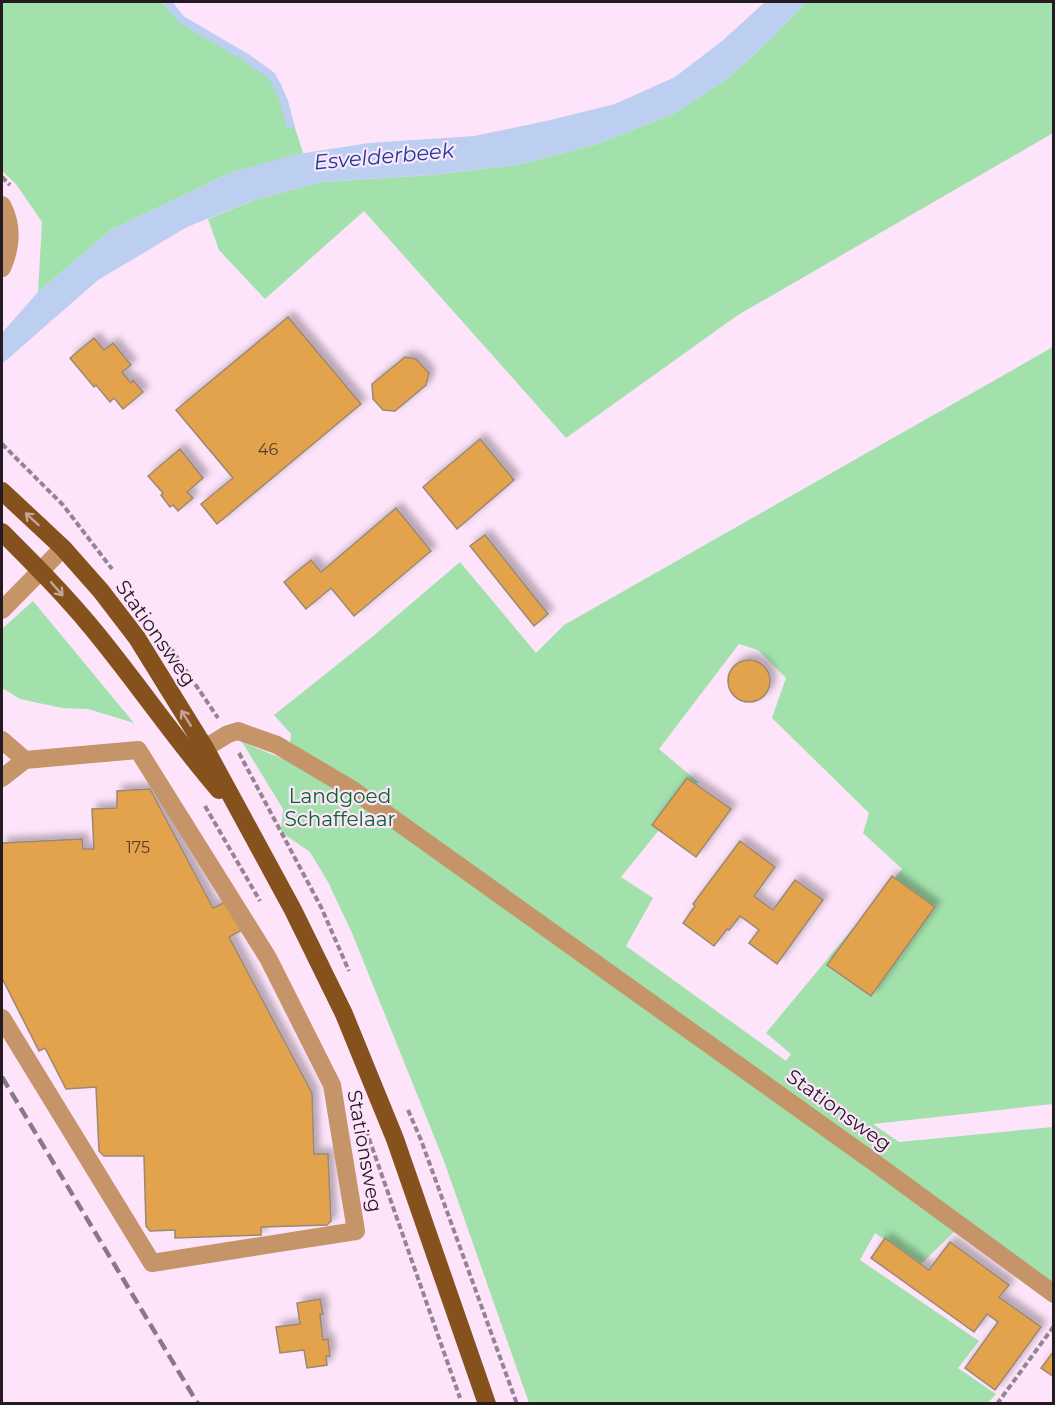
<svg xmlns="http://www.w3.org/2000/svg" width="1055" height="1405" viewBox="0 0 1055 1405" font-family="Montserrat,sans-serif">
	<defs>
		<filter id="shadow"><feDropShadow dx="5.5" dy="-5.5" stdDeviation="3" flood-color="#0004"/></filter>
	</defs>
	<rect width="100%" height="100%" fill="#fde4fa"/>
	<!-- green -->
	<g fill="#a2e1ac" fill-rule="evenodd">
		<polygon points="2,2 160,2 261,64 281,84 303,153 230,173 111,230 38,292 42,222 16,184 2,171"/>
		<polygon points="806,2 1053,2 1053,133 738,315 566,438 364,211 265,299 219,250 208,219 254,200 322,182 431,175 517,165 597,144 675,113 727,79 773,37"/>
		<path d="M 1053,347 L 1053,1104 L 873,1124 L 899,1142 L 1053,1127 L 1053,1302 L 956,1230 L 921,1264 L 875,1233 L 860,1260 L 979,1341 L 958,1368 L 996,1394 L 987,1404 L 529,1403 L 444,1161 L 352,933 L 328,882 L 310,852 L 281,832 L 283,809 L 242,742 L 288,761 L 291,734 L 274,715 L 372,637 L 460,562 L 536,653 L 564,625 ZM 739,644 L 758,650 L 786,678 L 772,718 L 869,813 L 863,833 L 902,869 L 766,1033 L 791,1054 L 786,1061 L 626,946 L 653,898 L 621,877 L 698,782 L 659,749 Z"/>
		<polygon points="33,601 134,723 88,709 62,708 20,699 2,688 2,629"/>
	</g>
	<!-- water -->
	<polygon fill="#bccff0" points="765,2 806,2 773,37 727,79 675,113 597,144 517,165 431,175 322,182 254,200 187,227 98,280 2,364 2,333 38,292 111,230 230,173 292,155 369,143 474,136 546,121 615,104 675,77 722,41"/>
	<g fill="none" stroke-linecap="round" stroke-linejoin="round">
		<!-- stream -->
		<polyline stroke="#bccff0" stroke-width="8" points="167,2 182,20 247,58 272,76 284,101 290,124"/>
	</g>
	<!-- building -->
	<g fill="#e3a34e" stroke="#9b8872" stroke-width="1.5" filter="url(#shadow)">
		<polygon points="288,317 361,404 217,524 201,504 233,478 176,410"/>
		<polygon points="94,338 104,350 113,343 131,365 122,372 131,383 133,380 143,392 123,409 114,398 110,402 96,385 94,387 70,358"/>
		<polygon points="405,357 416,359 429,373 426,385 395,411 383,410 373,399 372,384"/>
		<polygon points="480,439 514,480 457,529 423,487"/>
		<polygon points="180,449 203,478 187,492 193,498 178,511 173,505 170,507 161,495 163,493 148,476"/>
		<polygon points="396,508 431,551 354,616 331,588 306,609 284,582 311,560 321,572"/>
		<polygon points="485,535 548,614 534,626 470,546"/>
		<circle cx="749" cy="681" r="21"/>
		<polygon points="687,778 731,809 696,857 652,825"/>
		<polygon points="150,789 213,908 226,902 242,930 229,937 312,1093 314,1154 328,1154 331,1221 327,1225 261,1227 261,1235 175,1238 175,1230 150,1231 146,1226 144,1156 104,1156 99,1151 96,1087 66,1089 45,1048 39,1051 2,978 2,843 82,839 83,849 94,849 92,809 117,808 117,791"/>
		<polygon points="740,841 775,867 754,896 773,910 795,880 823,900 777,964 749,943 759,930 740,916 729,930 727,929 714,946 683,923 695,906 693,904"/>
		<polygon points="892,876 935,907 871,996 827,965"/>
		<polygon points="885,1238 929,1270 950,1242 1009,1285 999,1297 1041,1327 995,1390 965,1368 998,1322 987,1314 974,1332 871,1258"/>
		<polygon points="320,1299 323,1314 320,1314 323,1340 328,1339 330,1356 326,1356 327,1365 307,1368 304,1350 280,1353 276,1327 300,1324 297,1303"/>
		<polygon points="1054,1351 1054,1377 1041,1368"/>
	</g>
	<g fill="none" stroke-linecap="round" stroke-linejoin="round">
		<!-- path -->
		<g stroke="#958493" stroke-width="4" stroke-dasharray="6 3" stroke-linecap="butt">
			<polyline points="2,177 10,185"/>
			<polyline points="2,444 63,505 112,569"/>
			<polyline points="170,647 218,718"/>
			<polyline points="239,753 321,907 349,971"/>
			<polyline points="205,806 260,901"/>
			<polyline points="408,1110 421,1140 517,1404"/>
			<polyline points="366,1130 460,1398"/>
			<polyline points="997,1404 1054,1326"/>
		</g>
		<!-- minor -->
		<g stroke="#c59468" stroke-width="18">
			<path d="M 2,205 C 13,226 12,246 2,268"/>
			<polyline points="2,610 63,548"/>
			<polyline points="2,740 25,760"/>
			<polyline points="192,756 228,734 238,731 277,745 353,790 875,1163 1054,1294"/>
			<polyline points="2,778 25,760 138,750 268,958 332,1085 356,1231 152,1263 2,1018"/>
		</g>
		<!-- major -->
		<g stroke="#85521d" stroke-width="18">
			<polyline points="2,491 63,548 101,591 137,638 205,748 293,910 344,1014 395,1139 487,1404"/>
			<path d="M 2,532 C 33,563 64,594 92,628 C 136,681 174,738 219,790"/>
		</g>
		<!-- rail -->
		<polyline stroke="#897987" stroke-width="4.5" stroke-dasharray="12 6" stroke-linecap="butt" points="2,1077 198,1404"/>
	</g>
	<!-- one-way arrows -->
	<defs><path id="oneway-shaft" d="M-6 0H5M1.5-3L5.5 0L1.5 3" fill="none" stroke-width="1.6" stroke-linecap="round" stroke-linejoin="round" transform="scale(1.5)"/></defs>
	<g stroke="#c7a297">
		<use href="#oneway-shaft" transform="translate(32 519) rotate(-137)"/>
		<use href="#oneway-shaft" transform="translate(57 589) rotate(49)"/>
		<use href="#oneway-shaft" transform="translate(186 718) rotate(-122)"/>
	</g>
	<g text-anchor="middle" dominant-baseline="central" stroke-width="4.5" stroke-linejoin="round" paint-order="stroke">
		<!-- number labels -->
		<g font-size="16" fill="#533c2d">
			<text x="268" y="449">46</text>
			<text x="138" y="847">175</text>
		</g>
		<!-- street labels -->
		<g font-size="20" fill="#231a22" stroke="#fde4fa">
			<text transform="translate(156 633) rotate(55)">Stationsweg</text>
			<text transform="translate(839 1110) rotate(36)">Stationsweg</text>
			<text transform="translate(365 1151) rotate(80)">Stationsweg</text>
		</g>
		<!-- park labels -->
		<g font-size="20" fill="#046628" stroke="#fde4fa">
			<text x="340" y="796">Landgoed<tspan x="340" dy="23">Schaffelaar</tspan></text>
		</g>
		<!-- water labels -->
		<g font-size="21" font-style="italic" fill="#14409b" stroke="#fde4fa">
			<text transform="translate(384 156) rotate(-5)">Esvelderbeek</text>
		</g>
	</g>
	<!-- border -->
	<rect width="1055" height="1405" fill="none" stroke="#231a22" stroke-width="6"/>
</svg>
